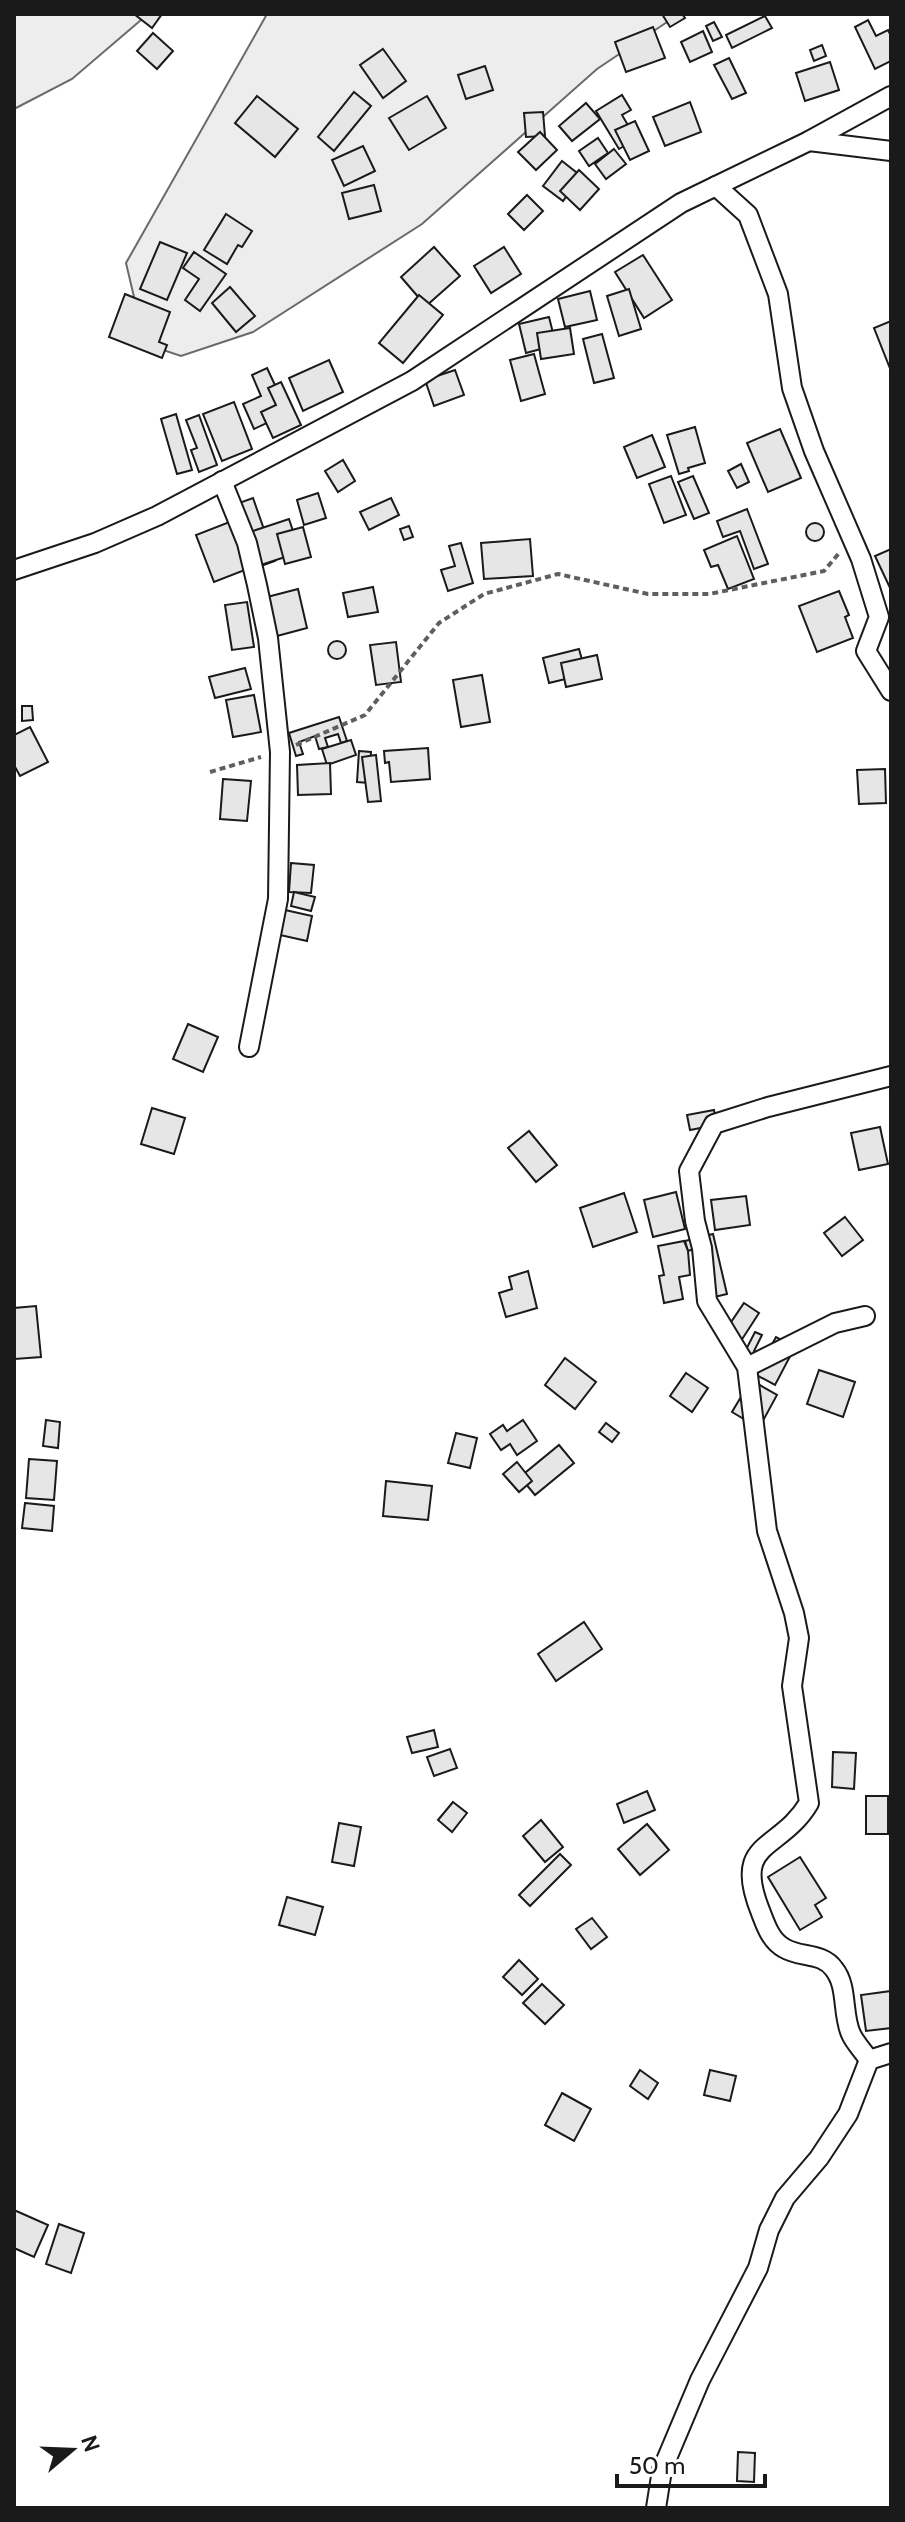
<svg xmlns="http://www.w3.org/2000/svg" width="905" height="2522" viewBox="0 0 905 2522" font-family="Cabin,sans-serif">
	<rect width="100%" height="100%" fill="#fff"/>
	<!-- built -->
	<g fill="#ededed" stroke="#6a6a6a" stroke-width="2">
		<polygon points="14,14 148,14 72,79 14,109"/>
		<polygon points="267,14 679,14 597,69 422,224 253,332 181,356 145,344 126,263"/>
	</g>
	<!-- building -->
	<g fill="#e6e6e6" stroke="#1a1a1a" stroke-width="2">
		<polygon points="134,14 162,14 152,28"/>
		<polygon points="662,14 682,14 685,18 670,27"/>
		<polygon points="765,16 772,28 732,48 726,35"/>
		<polygon points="868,20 876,36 888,30 891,36 891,61 875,69 855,27"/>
		<polygon points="714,22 722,37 713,41 706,26"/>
		<polygon points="653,27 665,58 626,72 615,42"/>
		<polygon points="703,31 712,52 690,62 681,42"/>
		<polygon points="153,33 173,51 157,69 137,51"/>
		<polygon points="822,45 826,56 814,61 810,50"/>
		<polygon points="383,49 406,81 383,98 360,65"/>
		<polygon points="729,58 746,93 732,99 714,65"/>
		<polygon points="830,62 839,90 805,101 796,73"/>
		<polygon points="485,66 493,90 466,99 458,75"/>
		<polygon points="354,92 371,106 334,151 318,137"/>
		<polygon points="622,95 631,110 622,115 636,139 619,149 596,111"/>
		<polygon points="257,96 298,129 275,157 235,123"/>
		<polygon points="427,96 446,128 409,150 389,118"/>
		<polygon points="690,102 701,132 665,146 653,117"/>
		<polygon points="586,103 600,119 572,141 559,126"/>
		<polygon points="543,112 545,136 526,137 524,113"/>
		<polygon points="635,121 649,151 630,160 615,130"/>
		<polygon points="540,132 557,150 536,170 518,152"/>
		<polygon points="598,138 608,153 589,166 579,151"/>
		<polygon points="363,146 375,171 344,186 332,160"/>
		<polygon points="614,149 626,164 606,179 595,164"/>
		<polygon points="562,161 581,176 563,201 543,186"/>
		<polygon points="579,170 599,189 580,210 560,191"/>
		<polygon points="374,185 381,211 349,219 342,193"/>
		<polygon points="527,195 543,211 524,230 508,214"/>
		<polygon points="226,214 252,231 242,247 238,245 227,264 204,250"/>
		<polygon points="160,242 187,253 167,300 140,289"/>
		<polygon points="434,247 460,276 426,306 401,277"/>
		<polygon points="504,247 521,274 491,293 474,266"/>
		<polygon points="194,252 226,274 200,311 185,300 199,279 183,268"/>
		<polygon points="643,255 672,300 644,318 615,272"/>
		<polygon points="230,287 255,316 236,332 212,303"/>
		<polygon points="629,289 641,329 619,336 607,296"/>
		<polygon points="590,291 597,320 565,327 558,299"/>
		<polygon points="125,294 170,312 159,342 167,345 162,358 109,337"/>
		<polygon points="419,295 443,315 403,363 379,343"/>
		<polygon points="549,317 556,345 526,353 519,324"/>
		<polygon points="891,321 891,371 874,328"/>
		<polygon points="570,328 574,354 541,359 537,333"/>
		<polygon points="602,334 614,378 594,383 583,339"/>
		<polygon points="534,354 545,394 521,401 510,360"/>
		<polygon points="329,360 343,392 303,411 289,378"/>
		<polygon points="267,368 288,413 254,429 243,404 261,396 252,375"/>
		<polygon points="455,370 464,395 434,406 425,380"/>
		<polygon points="281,382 301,425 273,438 261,412 276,405 268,388"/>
		<polygon points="234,402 252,449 222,461 203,414"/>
		<polygon points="176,414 192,470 177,474 161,419"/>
		<polygon points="199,415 217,465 199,472 191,450 197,448 186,420"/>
		<polygon points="695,427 705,463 688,468 689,471 679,474 667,435"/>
		<polygon points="780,429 801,478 768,492 747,443"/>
		<polygon points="652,435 665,467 637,478 624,447"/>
		<polygon points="343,460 355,481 338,492 325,471"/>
		<polygon points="741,464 749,482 737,488 728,471"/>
		<polygon points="671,476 686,515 664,523 649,484"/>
		<polygon points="693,476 709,513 694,519 678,482"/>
		<polygon points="318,493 326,518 304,525 297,500"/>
		<polygon points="253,498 275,561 261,566 239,503"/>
		<polygon points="391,498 399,515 369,530 360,512"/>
		<polygon points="747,509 768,564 754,569 740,531 723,537 717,521"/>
		<polygon points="289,519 300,552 261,565 250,532"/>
		<polygon points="232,521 250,568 214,582 196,535"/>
		<circle cx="815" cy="532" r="9"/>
		<polygon points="409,526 413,537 404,540 400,529"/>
		<polygon points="303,527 311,557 285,564 277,534"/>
		<polygon points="737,536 754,579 728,589 718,565 711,567 704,550"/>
		<polygon points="530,539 533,576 484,579 481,543"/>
		<polygon points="461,543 473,583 448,591 441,570 455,566 449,546"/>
		<polygon points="891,549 891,590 875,556"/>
		<polygon points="373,587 378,612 348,617 343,593"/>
		<polygon points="298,589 307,628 277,636 267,597"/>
		<polygon points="839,591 849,615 845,617 853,638 817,652 799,606"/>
		<polygon points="247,602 254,647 232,650 225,605"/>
		<circle cx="337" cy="650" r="9"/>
		<polygon points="396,642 401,682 376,685 370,645"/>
		<polygon points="579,649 586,674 549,683 543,658"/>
		<polygon points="597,655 602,679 566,687 561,663"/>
		<polygon points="245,668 251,689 215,698 209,677"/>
		<polygon points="482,675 490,722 461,727 453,680"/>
		<polygon points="254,695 261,732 233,737 226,700"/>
		<polygon points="22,706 32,706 33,720 22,721"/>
		<polygon points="339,717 347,741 341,743 338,734 325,738 328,747 319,749 315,736 299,742 303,754 296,756 289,733"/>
		<polygon points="30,727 48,762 20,776 14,765 14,735"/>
		<polygon points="351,740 356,755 327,765 322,749"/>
		<polygon points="428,748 430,779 391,782 389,762 385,763 384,751"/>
		<polygon points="359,751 371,752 369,783 357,782"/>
		<polygon points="376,755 381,801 368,802 362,757"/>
		<polygon points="330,763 331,794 298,795 297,765"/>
		<polygon points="885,769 886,803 859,804 857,770"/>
		<polygon points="223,779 251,781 247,821 220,819"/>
		<polygon points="291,863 314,865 311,893 289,892"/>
		<polygon points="294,892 315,897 311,911 291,906"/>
		<polygon points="285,910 312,916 307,941 280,935"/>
		<polygon points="188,1024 218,1037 203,1072 173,1059"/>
		<polygon points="152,1108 185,1118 174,1154 141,1144"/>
		<polygon points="714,1110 716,1125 690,1130 687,1115"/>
		<polygon points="880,1127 888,1164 859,1170 851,1133"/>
		<polygon points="529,1131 557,1165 536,1182 508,1148"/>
		<polygon points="676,1192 685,1229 653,1237 644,1200"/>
		<polygon points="624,1193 637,1232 593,1247 580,1208"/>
		<polygon points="746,1196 750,1225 715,1230 711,1200"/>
		<polygon points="845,1217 863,1240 842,1256 824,1233"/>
		<polygon points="713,1234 727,1294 706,1299 700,1247 688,1251 685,1241"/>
		<polygon points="684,1241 688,1251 690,1275 679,1277 683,1299 664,1303 659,1276 664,1275 658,1246"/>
		<polygon points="528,1271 537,1308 506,1317 499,1293 512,1289 509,1277"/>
		<polygon points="744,1303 759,1313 739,1344 723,1334"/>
		<polygon points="36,1306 41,1357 15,1359 14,1308"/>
		<polygon points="755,1332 762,1335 754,1351 765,1357 776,1337 795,1347 775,1385 738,1365"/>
		<polygon points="565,1358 596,1382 575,1409 545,1385"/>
		<polygon points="819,1370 855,1382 843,1417 807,1404"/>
		<polygon points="686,1373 708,1388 692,1412 670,1396"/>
		<polygon points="751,1380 777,1395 759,1428 732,1412"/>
		<polygon points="46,1420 60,1422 58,1448 43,1446"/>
		<polygon points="523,1420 537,1441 517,1455 510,1444 501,1450 490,1434 503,1425 507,1431"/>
		<polygon points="606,1423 619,1433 612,1442 599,1432"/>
		<polygon points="456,1433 477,1438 470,1468 448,1463"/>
		<polygon points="559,1445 574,1463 535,1495 520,1477"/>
		<polygon points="29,1459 57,1461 54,1500 26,1498"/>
		<polygon points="517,1462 532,1481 519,1492 503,1474"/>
		<polygon points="386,1481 432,1486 428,1520 383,1516"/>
		<polygon points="25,1503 54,1506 52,1531 22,1528"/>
		<polygon points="584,1622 602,1649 556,1681 538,1654"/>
		<polygon points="434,1730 438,1747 412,1753 407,1737"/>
		<polygon points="450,1749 457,1768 434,1776 427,1757"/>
		<polygon points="833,1752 856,1753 854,1789 832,1787"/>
		<polygon points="647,1791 655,1810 624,1823 617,1804"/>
		<rect x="866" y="1796" width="22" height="38"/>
		<polygon points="453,1802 467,1813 452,1832 438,1820"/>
		<polygon points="541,1820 563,1847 545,1862 523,1836"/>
		<polygon points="339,1823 361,1827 354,1866 332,1862"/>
		<polygon points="647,1824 669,1850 640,1875 618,1849"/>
		<polygon points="560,1854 571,1865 530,1906 519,1895"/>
		<polygon points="800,1857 826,1898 815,1905 822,1917 800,1930 768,1877"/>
		<polygon points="287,1897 323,1907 315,1935 279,1925"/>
		<polygon points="592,1918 607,1937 591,1949 576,1929"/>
		<polygon points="519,1960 538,1979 522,1995 503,1977"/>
		<polygon points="542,1984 564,2005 545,2024 523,2003"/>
		<polygon points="891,1991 891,2028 866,2031 861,1995"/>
		<polygon points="640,2070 658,2083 648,2099 630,2086"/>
		<polygon points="710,2070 736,2076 730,2101 704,2095"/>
		<polygon points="562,2093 591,2109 574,2141 545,2125"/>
		<polygon points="14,2210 48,2225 34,2257 14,2248"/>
		<polygon points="59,2224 84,2233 71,2273 46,2264"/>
		<polygon points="738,2452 755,2453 754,2482 737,2481"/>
	</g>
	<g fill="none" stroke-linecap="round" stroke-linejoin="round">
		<!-- minor casing -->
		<g stroke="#1a1a1a" stroke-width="22">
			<g id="minor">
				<polyline points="809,141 891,151"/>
				<polyline points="716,186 748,215 778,294 792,388 814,451 861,559 879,617 866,651 891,691"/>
				<polyline points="222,481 247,543 257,585 268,638 280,752 278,899 249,1047"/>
				<polyline points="14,570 95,543 157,516 412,381 681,203 809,141 891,96"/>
				<polyline points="747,1367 835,1323 865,1316"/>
				<path d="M 869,2060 C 864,2052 855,2043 851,2034 C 842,2015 848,1986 834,1969 C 822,1952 800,1958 784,1948 C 771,1941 766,1926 761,1913 C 731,1839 779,1853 809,1803 L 792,1686 L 799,1638 L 794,1613 L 767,1531 L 747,1367 L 707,1301 L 702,1248 L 695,1221 L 689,1171 L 714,1124 L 768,1107 L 891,1076"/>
				<polyline points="656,2508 662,2470 700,2380 758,2268 769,2230 785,2198 819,2158 848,2114 869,2060 891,2053"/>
			</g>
		</g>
		<!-- path -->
		<g stroke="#5f5f5f" stroke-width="4" stroke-dasharray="6 4" stroke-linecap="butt">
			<polyline points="296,745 365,715 439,623 484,594 558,574 648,594 709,594 824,571 840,552"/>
			<polyline points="210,772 261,757"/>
		</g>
		<!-- minor -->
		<use href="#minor" stroke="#fff" stroke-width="18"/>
	</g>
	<!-- border -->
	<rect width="905" height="2522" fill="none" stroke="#1a1a1a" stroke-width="32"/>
	<!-- north arrow -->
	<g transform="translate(72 2450) rotate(71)" stroke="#ffffff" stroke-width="6" paint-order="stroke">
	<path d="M0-6L14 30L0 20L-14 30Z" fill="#1a1a1a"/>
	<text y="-12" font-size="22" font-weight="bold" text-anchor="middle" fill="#1a1a1a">N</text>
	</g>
	<!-- scale -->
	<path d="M617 2474v12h148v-12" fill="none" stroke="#1a1a1a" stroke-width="4"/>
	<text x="629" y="2474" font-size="24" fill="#1a1a1a" stroke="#ffffff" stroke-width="6" paint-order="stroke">50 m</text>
</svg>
